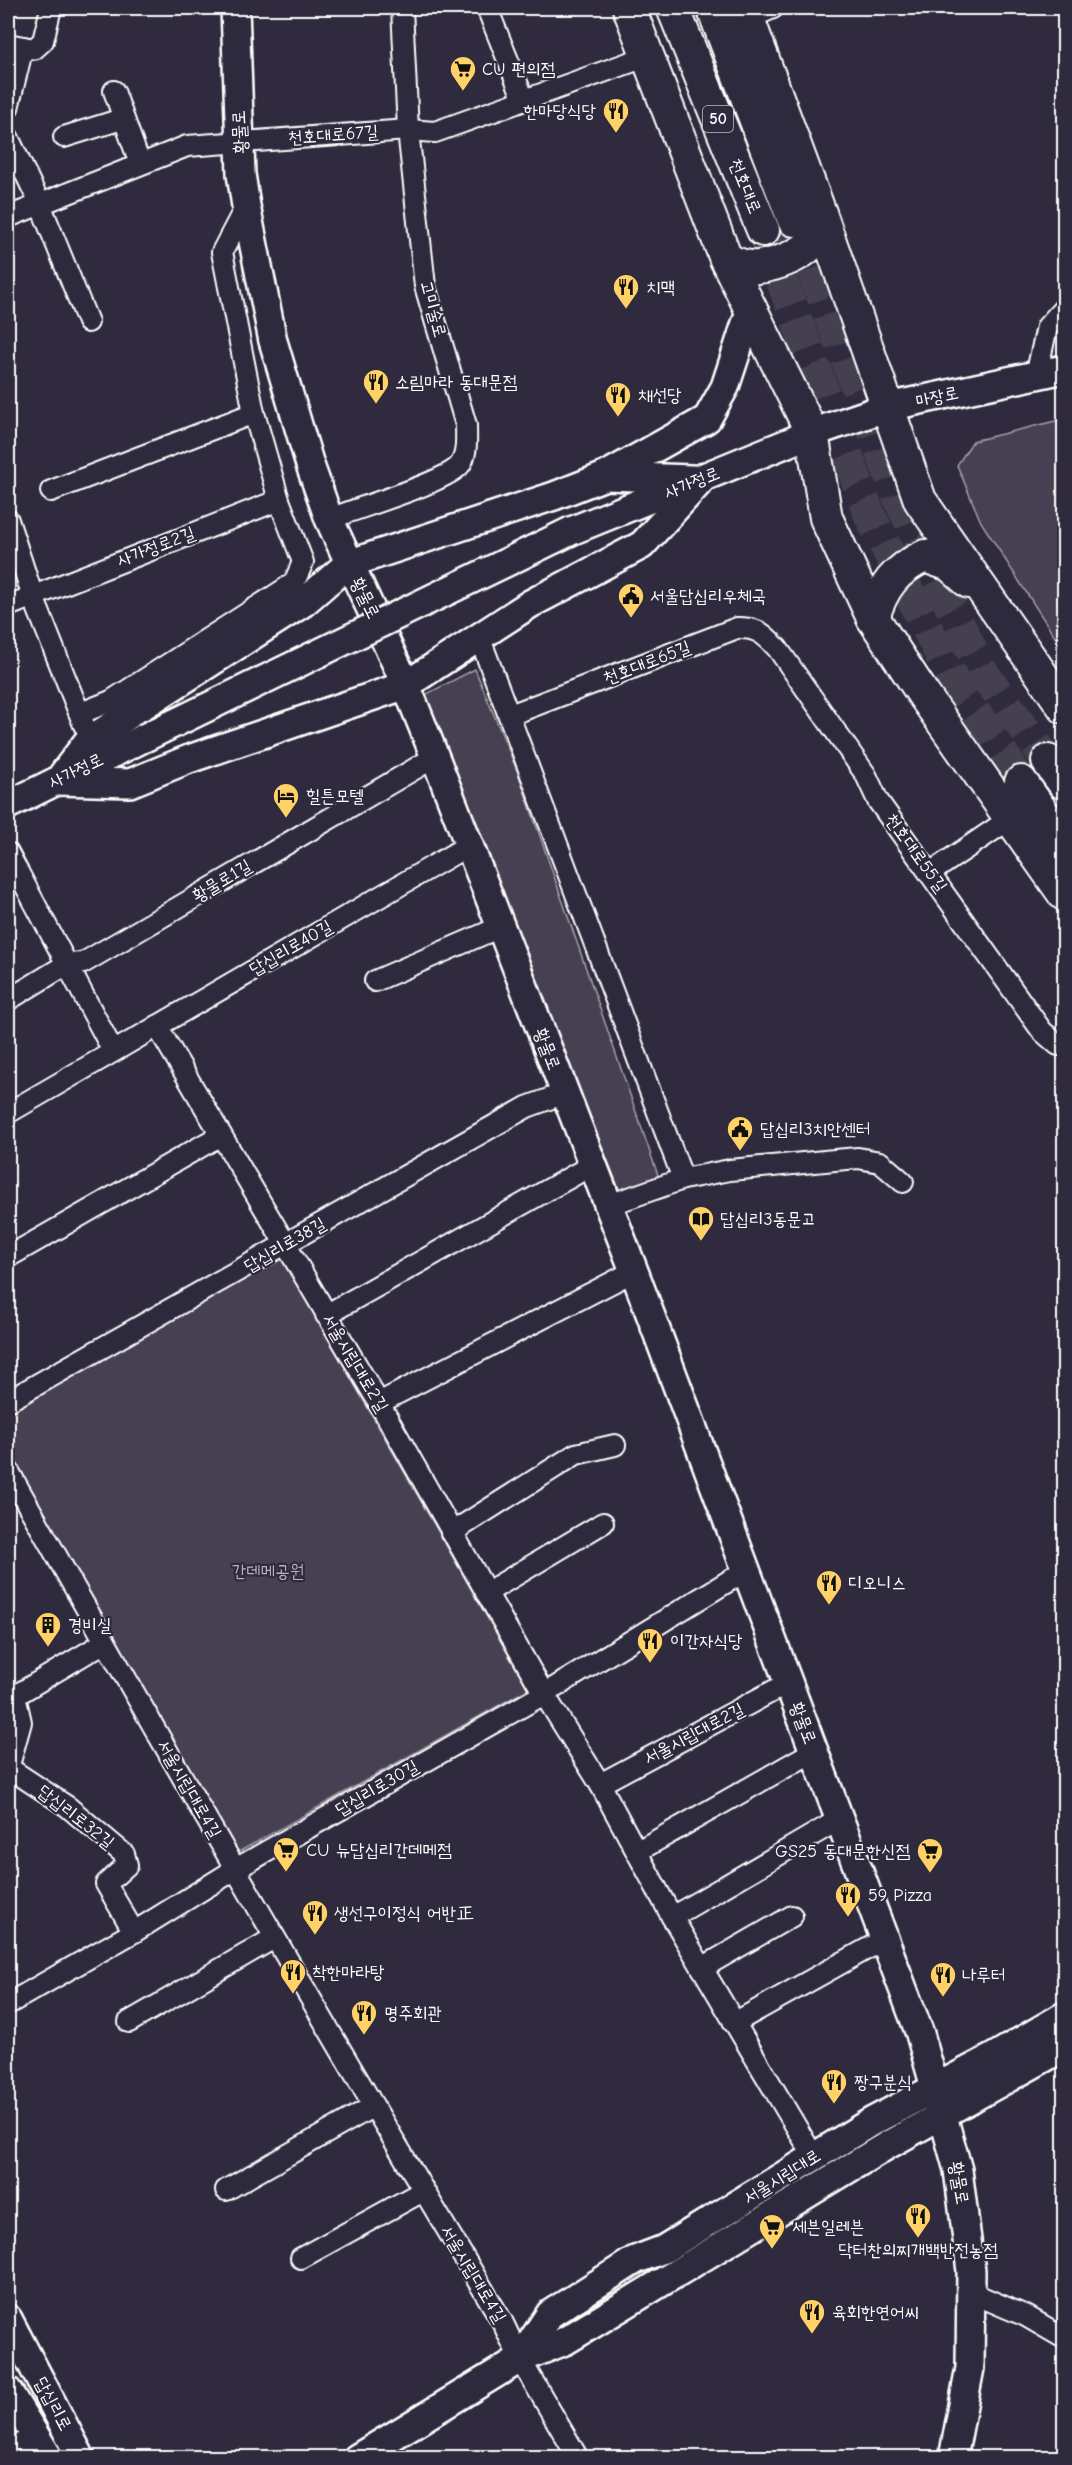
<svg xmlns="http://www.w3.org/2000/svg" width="1072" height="2465" viewBox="0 0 1072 2465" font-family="'Comic Neue','LXGW WenKai TC','Poor Story',sans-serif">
	<rect width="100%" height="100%" fill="#2f2a3d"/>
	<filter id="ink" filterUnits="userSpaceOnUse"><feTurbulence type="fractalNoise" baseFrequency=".0167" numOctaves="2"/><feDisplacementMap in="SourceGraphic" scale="12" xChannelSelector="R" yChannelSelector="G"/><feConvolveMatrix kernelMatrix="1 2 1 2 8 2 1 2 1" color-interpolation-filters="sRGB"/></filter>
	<g filter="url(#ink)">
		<!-- green -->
		<g fill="#464152" stroke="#a2a0a8" stroke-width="1.5">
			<polygon points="1064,419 1064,651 981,522 957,465 973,441"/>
			<polygon points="475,669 518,773 659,1178 622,1196 421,697"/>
			<polygon points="280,1254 528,1689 235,1854 8,1454 8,1407"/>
		</g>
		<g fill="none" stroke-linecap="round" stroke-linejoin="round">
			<!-- primary-tunnel -->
			<g stroke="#443f50" stroke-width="32" stroke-dasharray="32 16" stroke-linecap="butt">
				<polyline points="795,224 899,499 981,670 1048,761"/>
				<polyline points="763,230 870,516 953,679 1021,782"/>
			</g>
			<!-- street casing -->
			<g stroke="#fff" stroke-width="24">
				<g id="street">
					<polyline points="487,8 524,100"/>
					<polyline points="748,19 773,8"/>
					<polyline points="8,44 34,49 43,41 51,8"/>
					<polyline points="114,91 140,164"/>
					<polyline points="8,108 23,47"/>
					<polyline points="8,137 40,204 88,322"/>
					<polyline points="64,137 122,119"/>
					<polyline points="8,217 187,146 408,130 435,132 648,56"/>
					<polyline points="1036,376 1047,327 1064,308"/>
					<polyline points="51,491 254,413"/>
					<path d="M 329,519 C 355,509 443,483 459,466 C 468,455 466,438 466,425 L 425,286 L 408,130 L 402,8"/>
					<polyline points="8,520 32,594 84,725"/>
					<polyline points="8,606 279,500"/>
					<polyline points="479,636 683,1179"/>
					<polyline points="81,713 111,701 294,583 303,562 279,500 254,413 222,252 246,206"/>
					<path d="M 510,715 L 737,628 C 758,627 765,635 778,649 L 866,775 L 878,801 L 1042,1031 L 1058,1045 L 1064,1044"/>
					<polyline points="8,853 113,1051"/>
					<polyline points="930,873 1011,818"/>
					<polyline points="375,981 500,927"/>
					<polyline points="8,1000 67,964 83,963 435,757"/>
					<polyline points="157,1026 379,1403 544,1694 600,1784 672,1917 814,2157"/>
					<polyline points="8,1113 469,845"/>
					<polyline points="609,1205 683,1179 730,1170 835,1160 858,1158 880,1162 903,1182"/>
					<polyline points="8,1257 221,1135"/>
					<polyline points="326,1315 592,1165"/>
					<polyline points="8,1401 527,1107 565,1093"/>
					<polyline points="379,1403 634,1271"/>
					<path d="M 8,1470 C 169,1756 332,2040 502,2321 L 520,2359 L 578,2458"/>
					<polyline points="451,1533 576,1454 615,1445"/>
					<polyline points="486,1593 603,1523"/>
					<polyline points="8,1700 105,1642"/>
					<polyline points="9,1768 68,1807 124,1854 127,1865 106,1884 134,1932"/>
					<polyline points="8,1769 21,1722 15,1696"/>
					<polyline points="600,1784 788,1683"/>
					<polyline points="638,1851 814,1751"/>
					<polyline points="672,1917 840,1819"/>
					<polyline points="702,1968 792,1916"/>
					<polyline points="8,2004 134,1932 234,1870 544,1694 745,1571"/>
					<polyline points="129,2022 274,1938"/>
					<polyline points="734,2023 883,1940"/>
					<polyline points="226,2190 372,2107"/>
					<polyline points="301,2258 423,2191"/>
					<polyline points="972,2293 1026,2316 1064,2338"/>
					<polyline points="8,2452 37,2434"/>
				</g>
			</g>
			<!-- secondary casing -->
			<g stroke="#fff" stroke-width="32">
				<g id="secondary">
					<polyline points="235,8 241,174 246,206 273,341 310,465 329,519 406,685 435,757 634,1271 920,2034 958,2170 971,2271 970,2368 953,2458"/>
					<polyline points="605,476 692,479"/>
					<polyline points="571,531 812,433 888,407 1064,369"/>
					<polyline points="58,781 88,741 303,603 348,564 554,496 605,476 707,419 725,387 751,308"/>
					<polyline points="58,781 130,783 189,759 406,685 530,604 642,545 702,479"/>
					<polyline points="8,805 144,738"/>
					<polyline points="8,2319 81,2458"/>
					<polyline points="520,2359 550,2314 635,2260 664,2249 871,2122 992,2058 1064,2016"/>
					<polyline points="8,2391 49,2458"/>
					<polyline points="357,2458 520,2359 565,2341 886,2146 1064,2047"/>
				</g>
			</g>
			<!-- primary casing -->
			<g stroke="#fff" stroke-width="36">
				<g id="primary">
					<polyline points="629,8 726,259 812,433 826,518 873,618 923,694 1064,894"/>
					<polyline points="673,8 763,230"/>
					<polyline points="713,8 794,220"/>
					<polyline points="744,8 820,213 920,500 1064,707"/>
					<path d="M 726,259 C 736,264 746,268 758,267 C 776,265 808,254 815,237 C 818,230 819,221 820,213"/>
					<path d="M 873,618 C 882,587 896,569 925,556 L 950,565 L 969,582"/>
					<polyline points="1048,761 1064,783"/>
					<polyline points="1021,782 1064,843"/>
				</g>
			</g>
			<!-- street -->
			<use href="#street" stroke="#2f2a3d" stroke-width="20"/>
			<!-- secondary -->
			<use href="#secondary" stroke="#2f2a3d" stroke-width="27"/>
			<!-- primary -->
			<use href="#primary" stroke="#2f2a3d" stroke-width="32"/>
			<!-- secondary-bridge casing -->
			<g stroke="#fff" stroke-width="32" stroke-linecap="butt">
				<polyline id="secondary-bridge" points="144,738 571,531"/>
			</g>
			<!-- secondary-bridge -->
			<use href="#secondary-bridge" stroke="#2f2a3d" stroke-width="27"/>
		</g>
	</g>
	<!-- icons -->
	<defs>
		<g id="supermarket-pin" transform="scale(1.35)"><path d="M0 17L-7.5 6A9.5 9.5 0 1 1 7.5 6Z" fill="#ffd166" stroke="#2f2a3d"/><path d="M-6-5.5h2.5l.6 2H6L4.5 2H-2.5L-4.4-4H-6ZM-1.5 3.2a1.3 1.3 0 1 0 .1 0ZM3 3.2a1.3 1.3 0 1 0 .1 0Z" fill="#111"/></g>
		<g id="restaurant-pin" transform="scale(1.35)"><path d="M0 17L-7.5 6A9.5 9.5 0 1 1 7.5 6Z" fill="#ffd166" stroke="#2f2a3d"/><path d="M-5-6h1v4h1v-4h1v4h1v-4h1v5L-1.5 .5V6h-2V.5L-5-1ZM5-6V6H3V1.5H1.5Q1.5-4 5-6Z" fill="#111"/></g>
		<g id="civic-pin" transform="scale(1.35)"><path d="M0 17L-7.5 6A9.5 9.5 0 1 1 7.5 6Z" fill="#ffd166" stroke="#2f2a3d"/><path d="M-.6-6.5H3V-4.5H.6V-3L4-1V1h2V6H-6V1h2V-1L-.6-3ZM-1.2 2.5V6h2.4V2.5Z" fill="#111"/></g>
		<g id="hotel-pin" transform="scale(1.35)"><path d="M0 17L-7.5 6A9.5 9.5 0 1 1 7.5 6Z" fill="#ffd166" stroke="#2f2a3d"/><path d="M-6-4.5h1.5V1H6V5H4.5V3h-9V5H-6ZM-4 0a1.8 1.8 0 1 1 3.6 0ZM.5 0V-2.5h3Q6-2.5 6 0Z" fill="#111"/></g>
		<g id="library-pin" transform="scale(1.35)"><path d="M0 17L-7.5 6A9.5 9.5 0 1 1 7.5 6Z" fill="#ffd166" stroke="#2f2a3d"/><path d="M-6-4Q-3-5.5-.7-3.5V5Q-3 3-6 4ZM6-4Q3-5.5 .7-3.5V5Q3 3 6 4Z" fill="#111"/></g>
		<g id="building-pin" transform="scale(1.35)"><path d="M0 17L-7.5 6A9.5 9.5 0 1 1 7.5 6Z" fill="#ffd166" stroke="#2f2a3d"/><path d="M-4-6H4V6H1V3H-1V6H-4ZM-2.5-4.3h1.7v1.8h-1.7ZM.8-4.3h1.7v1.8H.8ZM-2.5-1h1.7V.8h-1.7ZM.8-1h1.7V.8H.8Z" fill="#111"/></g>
	</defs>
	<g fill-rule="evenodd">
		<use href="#supermarket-pin" x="463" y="69"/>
		<use href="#restaurant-pin" x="616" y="111"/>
		<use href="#restaurant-pin" x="626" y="287"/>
		<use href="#restaurant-pin" x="376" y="382"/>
		<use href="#restaurant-pin" x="618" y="395"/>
		<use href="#civic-pin" x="631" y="596"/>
		<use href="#hotel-pin" x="286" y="796"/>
		<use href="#civic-pin" x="740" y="1129"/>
		<use href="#library-pin" x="701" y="1219"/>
		<use href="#restaurant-pin" x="829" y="1583"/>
		<use href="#building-pin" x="48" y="1625"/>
		<use href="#restaurant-pin" x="650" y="1641"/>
		<use href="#supermarket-pin" x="286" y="1850"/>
		<use href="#supermarket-pin" x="930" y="1851"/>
		<use href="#restaurant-pin" x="848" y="1895"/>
		<use href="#restaurant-pin" x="315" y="1913"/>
		<use href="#restaurant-pin" x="293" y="1972"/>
		<use href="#restaurant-pin" x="943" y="1975"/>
		<use href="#restaurant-pin" x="364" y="2013"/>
		<use href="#restaurant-pin" x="834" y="2082"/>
		<use href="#restaurant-pin" x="918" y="2216"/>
		<use href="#supermarket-pin" x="772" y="2227"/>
		<use href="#restaurant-pin" x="812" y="2312"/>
	</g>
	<g text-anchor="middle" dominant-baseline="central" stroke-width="4.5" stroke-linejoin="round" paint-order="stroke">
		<!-- shield labels -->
		<rect fill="#2f2a3d" stroke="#c1bfc5" stroke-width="1.5" x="703" y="106" width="30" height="26" rx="4.5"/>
		<g font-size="16" font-weight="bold" fill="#fff">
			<text x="718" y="119">50</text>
		</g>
		<!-- poi labels -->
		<g font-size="18" fill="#fff" stroke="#2f2a3d" text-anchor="start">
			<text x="482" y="69">CU 편의점</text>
			<text x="596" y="111" text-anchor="end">한마당식당</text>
			<text x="646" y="287">치맥</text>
			<text x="395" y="382">소림마라 동대문점</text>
			<text x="638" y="395">채선당</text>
			<text x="650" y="596">서울답십리우체국</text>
			<text x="306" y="796">힐튼모텔</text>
			<text x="760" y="1129">답십리3치안센터</text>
			<text x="720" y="1219">답십리3동문고</text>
			<text x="848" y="1583">디오니스</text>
			<text x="68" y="1625">경비실</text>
			<text x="670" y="1641">이간자식당</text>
			<text x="306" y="1850">CU 뉴답십리간데메점</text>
			<text x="910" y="1851" text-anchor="end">GS25 동대문한신점</text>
			<text x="868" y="1895">59 Pizza</text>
			<text x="334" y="1913">생선구이정식 어반正</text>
			<text x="312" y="1972">착한마라탕</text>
			<text x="962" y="1975">나루터</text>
			<text x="384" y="2013">명주회관</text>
			<text x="854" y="2082">짱구분식</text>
			<text x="792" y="2227">세븐일레븐</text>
			<text x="918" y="2250" text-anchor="middle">닥터찬의찌개백반전농점</text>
			<text x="832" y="2312">육회한연어씨</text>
		</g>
		<!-- street labels -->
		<g font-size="18" fill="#fff" stroke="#2f2a3d">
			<text transform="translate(240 132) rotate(-93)">황물로</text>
			<text transform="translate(333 135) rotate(-4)">천호대로67길</text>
			<text transform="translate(745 186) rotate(68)">천호대로</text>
			<text transform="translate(433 309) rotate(75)">고미술로</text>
			<text transform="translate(937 397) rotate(-12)">마장로</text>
			<text transform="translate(692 483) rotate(-22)">사가정로</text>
			<text transform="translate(156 547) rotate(-21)">사가정로2길</text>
			<text transform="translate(365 598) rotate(64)">황물로</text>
			<text transform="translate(647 663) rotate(-21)">천호대로65길</text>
			<text transform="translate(76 771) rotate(-26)">사가정로</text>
			<text transform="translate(916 853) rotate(54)">천호대로55길</text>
			<text transform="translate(222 881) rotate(-31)">황물로1길</text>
			<text transform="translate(291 948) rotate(-30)">답십리로40길</text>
			<text transform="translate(547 1049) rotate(69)">황물로</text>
			<text transform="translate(285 1245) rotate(-30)">답십리로38길</text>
			<text transform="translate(355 1363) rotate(59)">서울시립대로2길</text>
			<text transform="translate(803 1723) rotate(69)">황물로</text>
			<text transform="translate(694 1734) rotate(-28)">서울시립대로2길</text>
			<text transform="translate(377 1788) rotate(-30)">답십리로30길</text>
			<text transform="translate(189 1789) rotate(60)">서울시립대로4길</text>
			<text transform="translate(76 1817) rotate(38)">답십리로32길</text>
			<text transform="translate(782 2177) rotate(-32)">서울시립대로</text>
			<text transform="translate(959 2183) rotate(80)">황물로</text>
			<text transform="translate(473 2274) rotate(59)">서울시립대로4길</text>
			<text transform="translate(53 2404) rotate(62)">답십리로</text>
		</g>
		<!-- park labels -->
		<g font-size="18" fill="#b5b3ba" stroke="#2f2a3d">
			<text x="268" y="1571">간데메공원</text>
		</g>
	</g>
	<!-- margin -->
	<rect width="1072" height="2465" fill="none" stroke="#2f2a3d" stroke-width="30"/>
	<rect x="15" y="15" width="1042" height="2435" fill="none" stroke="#fff" stroke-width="2" filter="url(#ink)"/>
</svg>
